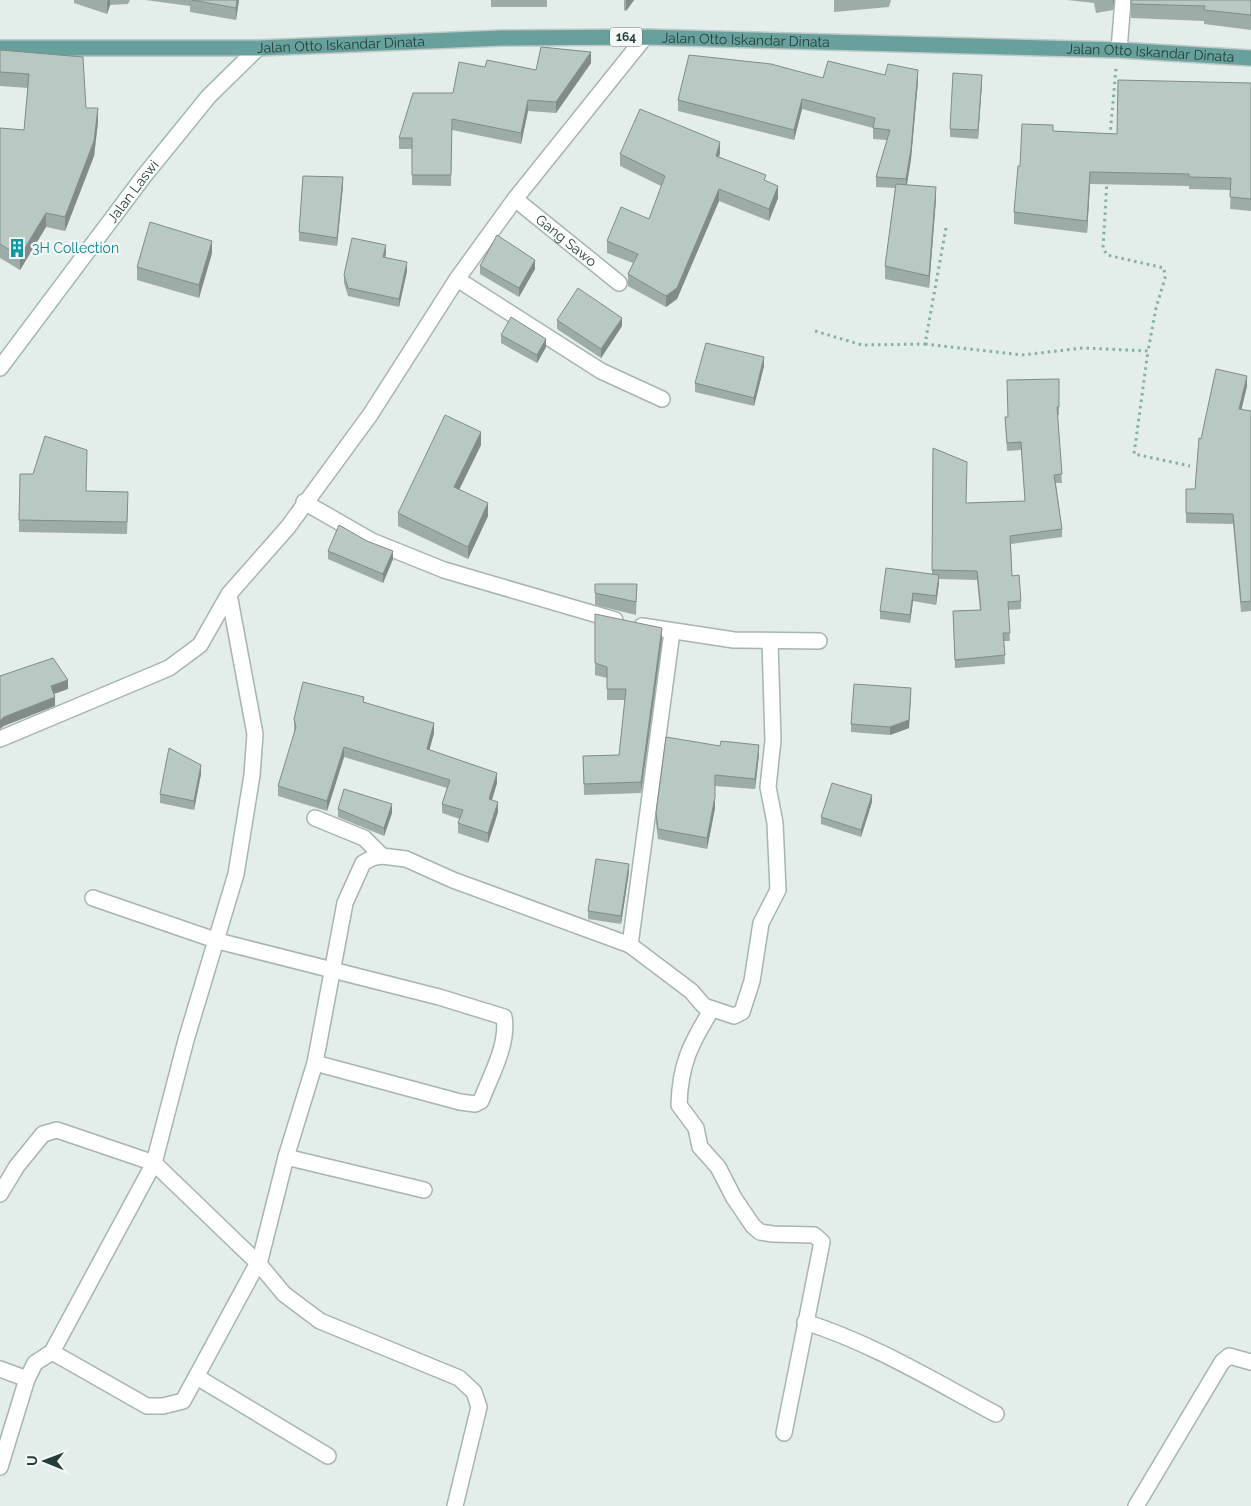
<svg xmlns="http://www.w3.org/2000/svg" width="1251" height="1506" viewBox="0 0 1251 1506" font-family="Raleway,sans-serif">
	<rect width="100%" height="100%" fill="#e3edea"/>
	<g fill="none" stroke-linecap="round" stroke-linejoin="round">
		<!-- street casing -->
		<g stroke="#a6b5b2" stroke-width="18">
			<g id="street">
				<polyline points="1119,50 1123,0"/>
				<path id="s1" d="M 515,199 L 619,283"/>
				<polyline points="457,279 601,371 662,399"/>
				<polyline points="304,502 372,541 444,570 615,620"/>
				<polyline points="642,626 734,640 819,641"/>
				<polyline points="0,739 169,668 200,645 229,594 288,527 370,415 457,279 515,199 645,37"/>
				<polyline points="315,818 364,838 382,856"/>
				<path d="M 93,898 L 218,941 L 439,997 L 504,1017 C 509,1044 490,1077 481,1101 L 475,1104 L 460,1102 L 315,1063"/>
				<polyline points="630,945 672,632"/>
				<path d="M 712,1009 C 691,1043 680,1064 679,1105 L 696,1128 L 700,1147 L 718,1167 L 734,1198 L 753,1226 L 760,1232 L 773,1234 L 814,1235 L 822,1242 L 784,1433"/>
				<polyline points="286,1157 424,1190"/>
				<polyline points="0,1194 17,1166 43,1134 57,1130 154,1163 259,1264 284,1294 320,1321 459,1378 474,1392 479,1407 455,1506"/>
				<path d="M 805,1322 C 872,1343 934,1381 996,1414"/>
				<polyline points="52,1352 147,1406 163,1406 183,1401 255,1268 259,1264 286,1157 315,1063 345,903 363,863 372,858 382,856 406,859 453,880 630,945 691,991 704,1006 734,1016 742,1012 752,981 761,923 778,890 775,823 768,787 773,740 770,641"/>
				<polyline points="0,1369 27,1379"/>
				<polyline points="197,1377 328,1456"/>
				<polyline points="0,1467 27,1379 35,1363 52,1352 154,1163 186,1040 236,874 252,775 255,734 229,594"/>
				<polyline points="1136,1506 1222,1362 1229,1356 1251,1362"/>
			</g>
		</g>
		<!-- secondary casing -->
		<g stroke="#a2b8b3" stroke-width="18">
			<g id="secondary">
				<path id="s2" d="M 0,368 L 144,176 L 209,96 L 258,48"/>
			</g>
		</g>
		<!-- primary casing -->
		<g stroke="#c1c9c8" stroke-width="18">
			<g id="primary">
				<path id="s3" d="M 0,48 L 258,48 L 502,38 L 645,37 L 1119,50 L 1251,58"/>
			</g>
		</g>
		<!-- path -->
		<g stroke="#84b0a8" stroke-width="3" stroke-dasharray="2.5 4" stroke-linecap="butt">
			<polyline points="1110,136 1116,68"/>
			<polyline points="1107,180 1103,248 1107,255 1164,268 1165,278 1156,308 1148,351"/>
			<polyline points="815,331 862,345 925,344 946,228"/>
			<polyline points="925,344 1022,355 1083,348 1148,351 1134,454 1190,466"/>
		</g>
		<!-- street -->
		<use href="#street" stroke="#fff" stroke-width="15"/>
		<!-- secondary -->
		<use href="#secondary" stroke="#fff" stroke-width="15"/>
		<!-- primary -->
		<use href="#primary" stroke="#68a19b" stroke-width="15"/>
	</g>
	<!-- wall -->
	<g fill="#9eaca8">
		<polygon points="74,0 130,0 128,4 110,5 107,14 74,3"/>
		<polygon points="145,0 239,0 236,20 190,12 190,6"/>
		<rect x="491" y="0" width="56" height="7"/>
		<polygon points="624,0 634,0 626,11 624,10"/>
		<polygon points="834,0 891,0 889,7 834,12"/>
		<polygon points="1067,0 1114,0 1113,10 1096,13 1094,3"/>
		<polygon points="1131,0 1251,0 1251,30 1204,24 1204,21 1131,18"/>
		<polygon points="0,50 86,108 98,122 94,156 65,231 46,227 20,270 0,258 0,128 24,130 28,88 0,86"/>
		<polygon points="591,63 556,113 528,111 521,144 452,130 451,186 412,185 412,149 399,149 399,138 485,67 536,70"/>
		<polygon points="885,75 918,81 911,159 907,185 936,199 929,288 885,279 885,266 895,188 876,187 876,177 887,140 873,139 873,128 802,109 794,140 678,111 678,100 823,78"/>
		<polygon points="982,83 978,139 950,137 950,129"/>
		<polygon points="1251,83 1251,211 1230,209 1231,190 1189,189 1189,186 1090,184 1087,233 1014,224 1014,212 1020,166 1053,131 1117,134"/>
		<polygon points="720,153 719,157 766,181 778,198 769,221 719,201 677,299 666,307 628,286 628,274 633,263 607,253 607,241 649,219 661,186 620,166 620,154"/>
		<polygon points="343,186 337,246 299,241 299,232"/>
		<polygon points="212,253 199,298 137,280 137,267"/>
		<polygon points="386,253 385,258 407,271 399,307 348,296 344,283 344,275"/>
		<polygon points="480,266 535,269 519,297 480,274"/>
		<polygon points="557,320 622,326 601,358 557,329"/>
		<polygon points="501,335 546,347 537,363 501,343"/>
		<polygon points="764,366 754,406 695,392 695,383"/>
		<polygon points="1059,379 1059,415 1057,415 1062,483 1056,483 1062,529 1062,537 1011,544 1012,576 1021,601 1021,609 1008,610 1010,641 1004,641 1005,664 955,668 953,611 980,610 977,580 939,579 936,605 913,601 910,623 880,619 880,611 932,574 933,448 966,503 1025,501 1021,450 1007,451 1005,417 1008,417"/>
		<polygon points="1247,386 1241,410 1251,411 1251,611 1241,612 1233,524 1186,523 1186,489 1195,489 1201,439"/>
		<polygon points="481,445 459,490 488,516 468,559 398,526 398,513"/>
		<polygon points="86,491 128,505 127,534 19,532 19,520"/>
		<polygon points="328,551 393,559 383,583 328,559"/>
		<polygon points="595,584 637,584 636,615 595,605"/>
		<polygon points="595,614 662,639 641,793 584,795 583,756 619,755 625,700 607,700 607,678 595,675"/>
		<polygon points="911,696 909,728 890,735 851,732 851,724"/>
		<polygon points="364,702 434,733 429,750 497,783 492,800 498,812 488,843 458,833 458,823 460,819 442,813 442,804 447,788 344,757 327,811 278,796 278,786 295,732 294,729 294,719"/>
		<polygon points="666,737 759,755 755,789 715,786 715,808 707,849 658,839 656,823 656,813"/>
		<polygon points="201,774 194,810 160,803 160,794"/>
		<polygon points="872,802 861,837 821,824 821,817"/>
		<polygon points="338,809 392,813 384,836 338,817"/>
		<polygon points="629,872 621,924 588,919 588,911"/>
	</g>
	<!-- shaded-wall -->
	<g fill="#818c88">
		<polygon points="108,0 110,0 110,5 107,14 107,2"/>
		<polygon points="237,0 239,0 236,20 236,8"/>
		<polygon points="626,0 634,0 626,11"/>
		<polygon points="1113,0 1114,0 1113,10"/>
		<polygon points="591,52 591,63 556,113 556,102"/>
		<polygon points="918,70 918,81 911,159 906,189 906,179"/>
		<polygon points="982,75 982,83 978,139 978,130"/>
		<polygon points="802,99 802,109 794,140 794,130"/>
		<polygon points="528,100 528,111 521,144 521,133"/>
		<polygon points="98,108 98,122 94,156 65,231 65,217"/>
		<polygon points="720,142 720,153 716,168 716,156"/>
		<polygon points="1090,172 1090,184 1087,233 1087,221"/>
		<polygon points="343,177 343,186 337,246 337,238"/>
		<polygon points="778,186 778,198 769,221 769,209"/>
		<polygon points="936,187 936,199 929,288 929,276"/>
		<polygon points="719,189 719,201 677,299 666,307 666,296"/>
		<polygon points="46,213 46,227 20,270 20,256"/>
		<polygon points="212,241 212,253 199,298 199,285"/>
		<polygon points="386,245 386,253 383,266 383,257"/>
		<polygon points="535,260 535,269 519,297 519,288"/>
		<polygon points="407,262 407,271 399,307 399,299"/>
		<polygon points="622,318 622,326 601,358 601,349"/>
		<polygon points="546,339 546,347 537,363 537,355"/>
		<polygon points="764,357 764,366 754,406 754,398"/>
		<polygon points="1247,376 1247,386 1239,420 1239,409"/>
		<polygon points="481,432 481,445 454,500 454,487"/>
		<polygon points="488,503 488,516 468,559 468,547"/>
		<polygon points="393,551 393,559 383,583 383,574"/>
		<polygon points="939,575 939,584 936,605 936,596"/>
		<polygon points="913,593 913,601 910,623 910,615"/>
		<polygon points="662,628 662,639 641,793 641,782"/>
		<polygon points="68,680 68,689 51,695 51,686"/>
		<polygon points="911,688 909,728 890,735 890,727"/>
		<polygon points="55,697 55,706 4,726 0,729 0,721 4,717"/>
		<polygon points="434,723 434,733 427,759 427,749"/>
		<polygon points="759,745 759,755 755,789 755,779"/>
		<polygon points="344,747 344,757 327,811 327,801"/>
		<polygon points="201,765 201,774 194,810 194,801"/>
		<polygon points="497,773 497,783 489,809 489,799"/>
		<polygon points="715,775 715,808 707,849 707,838"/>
		<polygon points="872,795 872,802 861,837 861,830"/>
		<polygon points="498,802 498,812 488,843 488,833"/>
		<polygon points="392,804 392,813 384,836 384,828"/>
		<polygon points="629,864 629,872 621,924 621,916"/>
	</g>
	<!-- building -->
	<g fill="#b8c8c3" stroke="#818c88">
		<polygon points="192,0 237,0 236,8"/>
		<polygon points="1131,0 1251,0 1251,15 1204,10 1205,6 1131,4"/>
		<polygon points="541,47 591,52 556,102 528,100 521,133 452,119 451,175 412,175 412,138 399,138 413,93 453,93 459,62 485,67 487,60 536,70"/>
		<polygon points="0,50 83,57 86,108 98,108 94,141 65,217 46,213 20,256 0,244 0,128 24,130 29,74 0,72"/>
		<polygon points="689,55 771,64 823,78 828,61 885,75 888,64 918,70 911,149 906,179 876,177 890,130 873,128 875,118 802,99 794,130 678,100"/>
		<polygon points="953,73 982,75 978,130 950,129"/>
		<polygon points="1118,80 1251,83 1251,199 1230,197 1231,178 1189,177 1189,174 1090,172 1087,221 1014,212 1018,166 1020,166 1022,124 1053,125 1053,131 1117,134"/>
		<polygon points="640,109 720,142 716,156 766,175 764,180 778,186 769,209 719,189 677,288 666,296 628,274 638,254 607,241 621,207 649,219 665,176 620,154"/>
		<polygon points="303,176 343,177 337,238 299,232"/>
		<polygon points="896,184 936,187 929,276 885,266"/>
		<polygon points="150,222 212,241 199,285 137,267"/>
		<polygon points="497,235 535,260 519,288 480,266"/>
		<polygon points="352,238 386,245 383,257 407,262 399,299 348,288 344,275"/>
		<polygon points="578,288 622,318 601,349 557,320"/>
		<polygon points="511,317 546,339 537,355 501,335"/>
		<polygon points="706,343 764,357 754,398 695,383"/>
		<polygon points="1216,369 1247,376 1239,409 1251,411 1251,601 1241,602 1233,514 1186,513 1186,489 1195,489 1199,438 1201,439"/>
		<polygon points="1059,379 1059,407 1057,407 1062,474 1054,475 1062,529 1010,536 1012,576 1019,575 1021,601 1008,602 1010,633 1003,633 1005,655 955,660 953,611 981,610 977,571 932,570 933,448 967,462 966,503 1025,501 1021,442 1007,443 1005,417 1008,417 1007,380"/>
		<polygon points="445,415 481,432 454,487 488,503 468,547 398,513"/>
		<polygon points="45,436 87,450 86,491 128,492 127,522 19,520 20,474 33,474"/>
		<polygon points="339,525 367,541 393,551 383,574 328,551"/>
		<polygon points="886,568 939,575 936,596 913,593 910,615 880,611"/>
		<polygon points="595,584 637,584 636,602 595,593"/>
		<polygon points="595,614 662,628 641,782 584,784 583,756 619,755 626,689 607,689 607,667 595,663"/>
		<polygon points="53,658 68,680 51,686 55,697 4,717 0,721 0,676"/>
		<polygon points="303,682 364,697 363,702 434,723 427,749 497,773 489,799 498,802 488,833 458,823 463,810 442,804 450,780 344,747 327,801 278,786 296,727 294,719"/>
		<polygon points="854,684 911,688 909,720 890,727 851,724"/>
		<polygon points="666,737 720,746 721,741 759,745 755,779 715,775 715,797 707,838 658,829 656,813"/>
		<polygon points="169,748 201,765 194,801 160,794"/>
		<polygon points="832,783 872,795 861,830 821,817"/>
		<polygon points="344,789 392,804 384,828 338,809"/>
		<polygon points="596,859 629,864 621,916 588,911"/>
	</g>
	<!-- icons -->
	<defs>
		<g id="building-bare" transform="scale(1.5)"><path d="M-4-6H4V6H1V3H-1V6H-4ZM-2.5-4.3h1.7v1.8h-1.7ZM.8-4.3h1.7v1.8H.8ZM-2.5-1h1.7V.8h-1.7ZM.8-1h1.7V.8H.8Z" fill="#0f9aa8" stroke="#f4f9f7" stroke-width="2.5" paint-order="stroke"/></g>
	</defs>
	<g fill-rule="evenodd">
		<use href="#building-bare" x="17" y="248"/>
	</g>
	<g text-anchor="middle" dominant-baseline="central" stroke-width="4.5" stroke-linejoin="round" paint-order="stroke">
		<!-- shield labels -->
		<rect fill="#f4f9f7" stroke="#627673" stroke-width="1" x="610" y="27.5" width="32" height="19" rx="4"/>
		<g font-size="12" font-weight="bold" fill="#233e3a">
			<text x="626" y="37">164</text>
		</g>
		<!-- street labels -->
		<g font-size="14" fill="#233e3a" stroke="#f4f9f7">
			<text stroke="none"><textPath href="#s3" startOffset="746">Jalan Otto Iskandar Dinata</textPath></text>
			<text stroke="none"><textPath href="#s3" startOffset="341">Jalan Otto Iskandar Dinata</textPath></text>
			<text stroke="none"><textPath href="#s3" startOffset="1151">Jalan Otto Iskandar Dinata</textPath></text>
			<text stroke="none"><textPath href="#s2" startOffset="221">Jalan Laswi</textPath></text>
			<text stroke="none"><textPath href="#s1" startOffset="66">Gang Sawo</textPath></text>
		</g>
		<!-- culture labels -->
		<g font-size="14" fill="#0d838f" stroke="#f4f9f7" text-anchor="start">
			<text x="32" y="248">3H Collection</text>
		</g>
	</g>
	<!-- north arrow -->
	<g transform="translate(45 1461) rotate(271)" stroke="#f4f9f7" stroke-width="4" paint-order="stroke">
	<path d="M0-4L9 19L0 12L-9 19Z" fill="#233e3a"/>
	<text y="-8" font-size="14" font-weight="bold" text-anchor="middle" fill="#233e3a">U</text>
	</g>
</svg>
